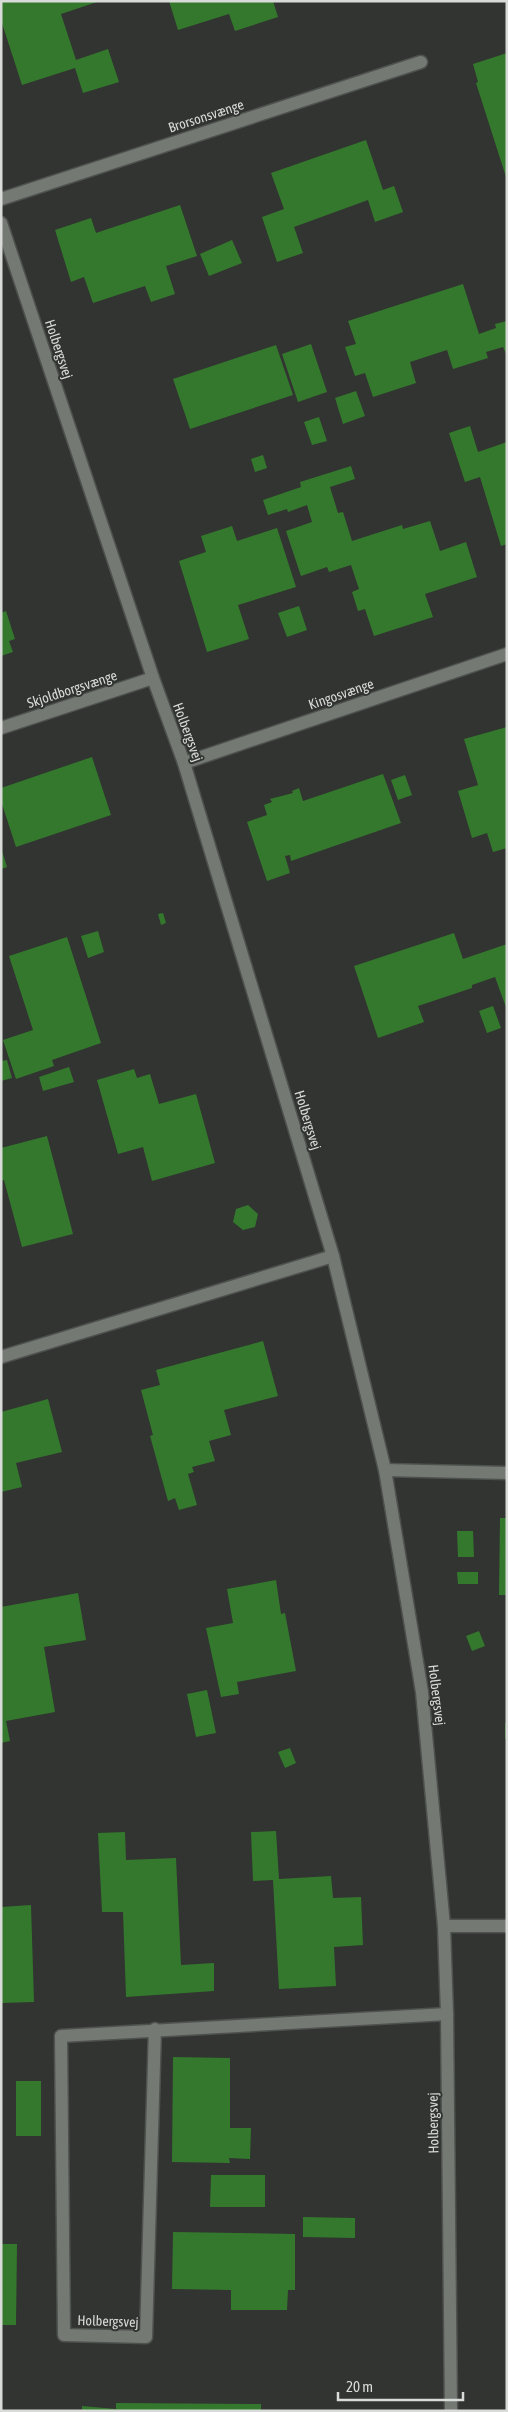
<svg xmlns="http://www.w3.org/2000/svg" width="508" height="2412" viewBox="0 0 508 2412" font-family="'Asap Condensed',sans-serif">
	<rect width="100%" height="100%" fill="#313430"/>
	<!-- building -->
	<g fill="#34782d">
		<polygon points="1,1 100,1 61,14 76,60 108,49 119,82 83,93 75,68 22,85 1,20"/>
		<polygon points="169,1 273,1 278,17 235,31 229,14 178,30"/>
		<polygon points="507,53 507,177 506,177 476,83 478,82 473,64"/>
		<polygon points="366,140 383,190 394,186 403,212 375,222 368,200 294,227 303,253 277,262 262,217 284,209 271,173"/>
		<polygon points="180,205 197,256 166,266 175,294 151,302 145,286 93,303 84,277 71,282 55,230 91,218 96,233"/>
		<polygon points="232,240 242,263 209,276 200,254"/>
		<polygon points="463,284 479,334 496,328 495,324 507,321 507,356 503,347 486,352 488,358 453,369 447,350 410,362 416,383 373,397 365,373 355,376 345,347 356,344 348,321"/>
		<polygon points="311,344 327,392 298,402 282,354"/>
		<polygon points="276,345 293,395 190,429 173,379"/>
		<polygon points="356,391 365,416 343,424 335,398"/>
		<polygon points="319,417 327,441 312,445 304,422"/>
		<polygon points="470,426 478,452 507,442 507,544 501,546 480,477 465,482 449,433"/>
		<polygon points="263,455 267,468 255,472 251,459"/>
		<polygon points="351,466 355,479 330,487 338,513 343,512 352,541 402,525 403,529 430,521 440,551 466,542 477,577 425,594 433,617 374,636 365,609 358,611 352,592 359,589 351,565 329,572 327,567 301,576 286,531 312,522 307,505 288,512 287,509 268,515 263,500 301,487 300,482"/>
		<polygon points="232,526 237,541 277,528 296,587 238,605 249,639 207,652 179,561 206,552 201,536"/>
		<polygon points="299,606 307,630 287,637 278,613"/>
		<polygon points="6,611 15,639 9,641 13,652 1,656 1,613"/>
		<polygon points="507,727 507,848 493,852 487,833 472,838 458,791 478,785 464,739"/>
		<polygon points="92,757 111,815 16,847 1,801 1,788"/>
		<polygon points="383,774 401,823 291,861 290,855 285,856 290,873 267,881 247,822 267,815 264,805 272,802 270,799 293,793 292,791 299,788 303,801"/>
		<polygon points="405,775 412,795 398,800 391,780"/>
		<polygon points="1,848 7,867 1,869"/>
		<polygon points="163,913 166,923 161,925 158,914"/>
		<polygon points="98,931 104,952 88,958 81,936"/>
		<polygon points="454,933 463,959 507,944 507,1010 495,977 472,985 472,988 418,1006 424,1022 378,1038 354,966"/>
		<polygon points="67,937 101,1043 52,1060 54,1066 16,1079 3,1040 33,1030 9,956"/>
		<polygon points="493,1006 501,1028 487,1033 479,1011"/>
		<polygon points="7,1060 12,1078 1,1081 1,1061"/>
		<polygon points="69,1067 74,1082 43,1091 39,1077"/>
		<polygon points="134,1069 137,1078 150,1074 159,1104 196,1094 215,1163 152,1181 143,1147 118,1154 97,1080"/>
		<polygon points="47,1136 73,1234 22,1247 4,1180 1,1181 1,1148"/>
		<polygon points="248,1205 258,1214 255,1227 243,1230 233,1222 236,1209"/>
		<polygon points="263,1341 278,1396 224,1410 231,1435 209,1441 215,1461 192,1467 194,1472 188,1474 197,1505 179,1510 175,1498 168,1501 150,1436 153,1435 141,1390 160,1385 156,1370"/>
		<polygon points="48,1399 62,1452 16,1463 22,1487 1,1492 1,1412"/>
		<polygon points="500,1518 507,1518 507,1595 499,1595"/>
		<polygon points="457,1531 473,1531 474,1557 458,1557"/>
		<polygon points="457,1572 478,1572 478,1584 458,1584"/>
		<polygon points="276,1580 281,1614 285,1613 296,1671 237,1682 239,1694 221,1697 206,1628 233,1623 227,1589"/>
		<polygon points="78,1593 86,1640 44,1647 55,1712 6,1721 10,1741 1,1743 1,1607"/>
		<polygon points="479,1631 485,1646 472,1651 466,1636"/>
		<polygon points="207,1690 216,1733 196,1737 187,1694"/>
		<rect x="505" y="1723" width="2" height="16"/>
		<polygon points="290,1748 296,1763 285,1768 278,1752"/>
		<polygon points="276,1831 279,1879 331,1876 333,1898 361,1897 363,1945 334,1947 336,1986 279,1989 273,1880 253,1881 251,1832"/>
		<polygon points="125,1832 126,1860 176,1858 181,1965 214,1963 214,1991 126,1997 123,1912 102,1912 98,1833"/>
		<polygon points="31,1905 34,2002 1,2003 1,1907"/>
		<polygon points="173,2057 230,2058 230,2128 251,2128 250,2159 229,2158 230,2163 172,2162"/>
		<rect x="16" y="2081" width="25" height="55"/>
		<polygon points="211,2175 265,2175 265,2207 210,2207"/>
		<polygon points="303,2217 355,2218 355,2238 303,2237"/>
		<polygon points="173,2232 295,2234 295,2290 288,2290 287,2310 231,2310 231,2290 172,2289"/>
		<polygon points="1,2244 17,2244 16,2325 1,2325"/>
		<polygon points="116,2403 261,2404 261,2411 82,2411 82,2406 116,2409"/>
	</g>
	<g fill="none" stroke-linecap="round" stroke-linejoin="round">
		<!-- minor casing -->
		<g stroke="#4e514e" stroke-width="15">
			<g id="minor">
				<polyline points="1,199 421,62"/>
				<polyline points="1,223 153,678 184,763 333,1256 385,1470 422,1692 444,1926 447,2014 451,2411"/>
				<polyline points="1,728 153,678"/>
				<polyline points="184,763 507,654"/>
				<polyline points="1,1357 333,1256"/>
				<polyline points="385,1470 507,1473"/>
				<polyline points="444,1926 507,1926"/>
				<polyline points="155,2029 146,2337 64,2335 61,2036 447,2014"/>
			</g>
		</g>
		<!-- minor -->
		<use href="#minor" stroke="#747974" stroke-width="12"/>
	</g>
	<g text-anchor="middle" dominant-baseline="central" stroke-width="4" stroke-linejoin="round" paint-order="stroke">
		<!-- street labels -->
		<g font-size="14" fill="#d8dbd8" stroke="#313430">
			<text transform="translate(206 116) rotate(-18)">Brorsonsvænge</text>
			<text transform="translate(59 349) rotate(72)">Holbergsvej</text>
			<text transform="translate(72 689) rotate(-18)">Skjoldborgsvænge</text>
			<text transform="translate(341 694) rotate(-19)">Kingosvænge</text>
			<text transform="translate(188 732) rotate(70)">Holbergsvej</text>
			<text transform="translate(308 1120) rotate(73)">Holbergsvej</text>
			<text transform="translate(437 1695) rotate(83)">Holbergsvej</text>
			<text transform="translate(433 2123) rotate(-91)">Holbergsvej</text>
			<text transform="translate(108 2321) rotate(2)">Holbergsvej</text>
		</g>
	</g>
	<!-- border -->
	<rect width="508" height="2412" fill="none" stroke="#d8dbd8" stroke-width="5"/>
	<!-- scale -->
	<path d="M338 2392v8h125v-8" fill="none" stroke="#d8dbd8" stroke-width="2.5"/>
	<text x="346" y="2392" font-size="15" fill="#d8dbd8" stroke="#313430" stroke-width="4" paint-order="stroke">20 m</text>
</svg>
